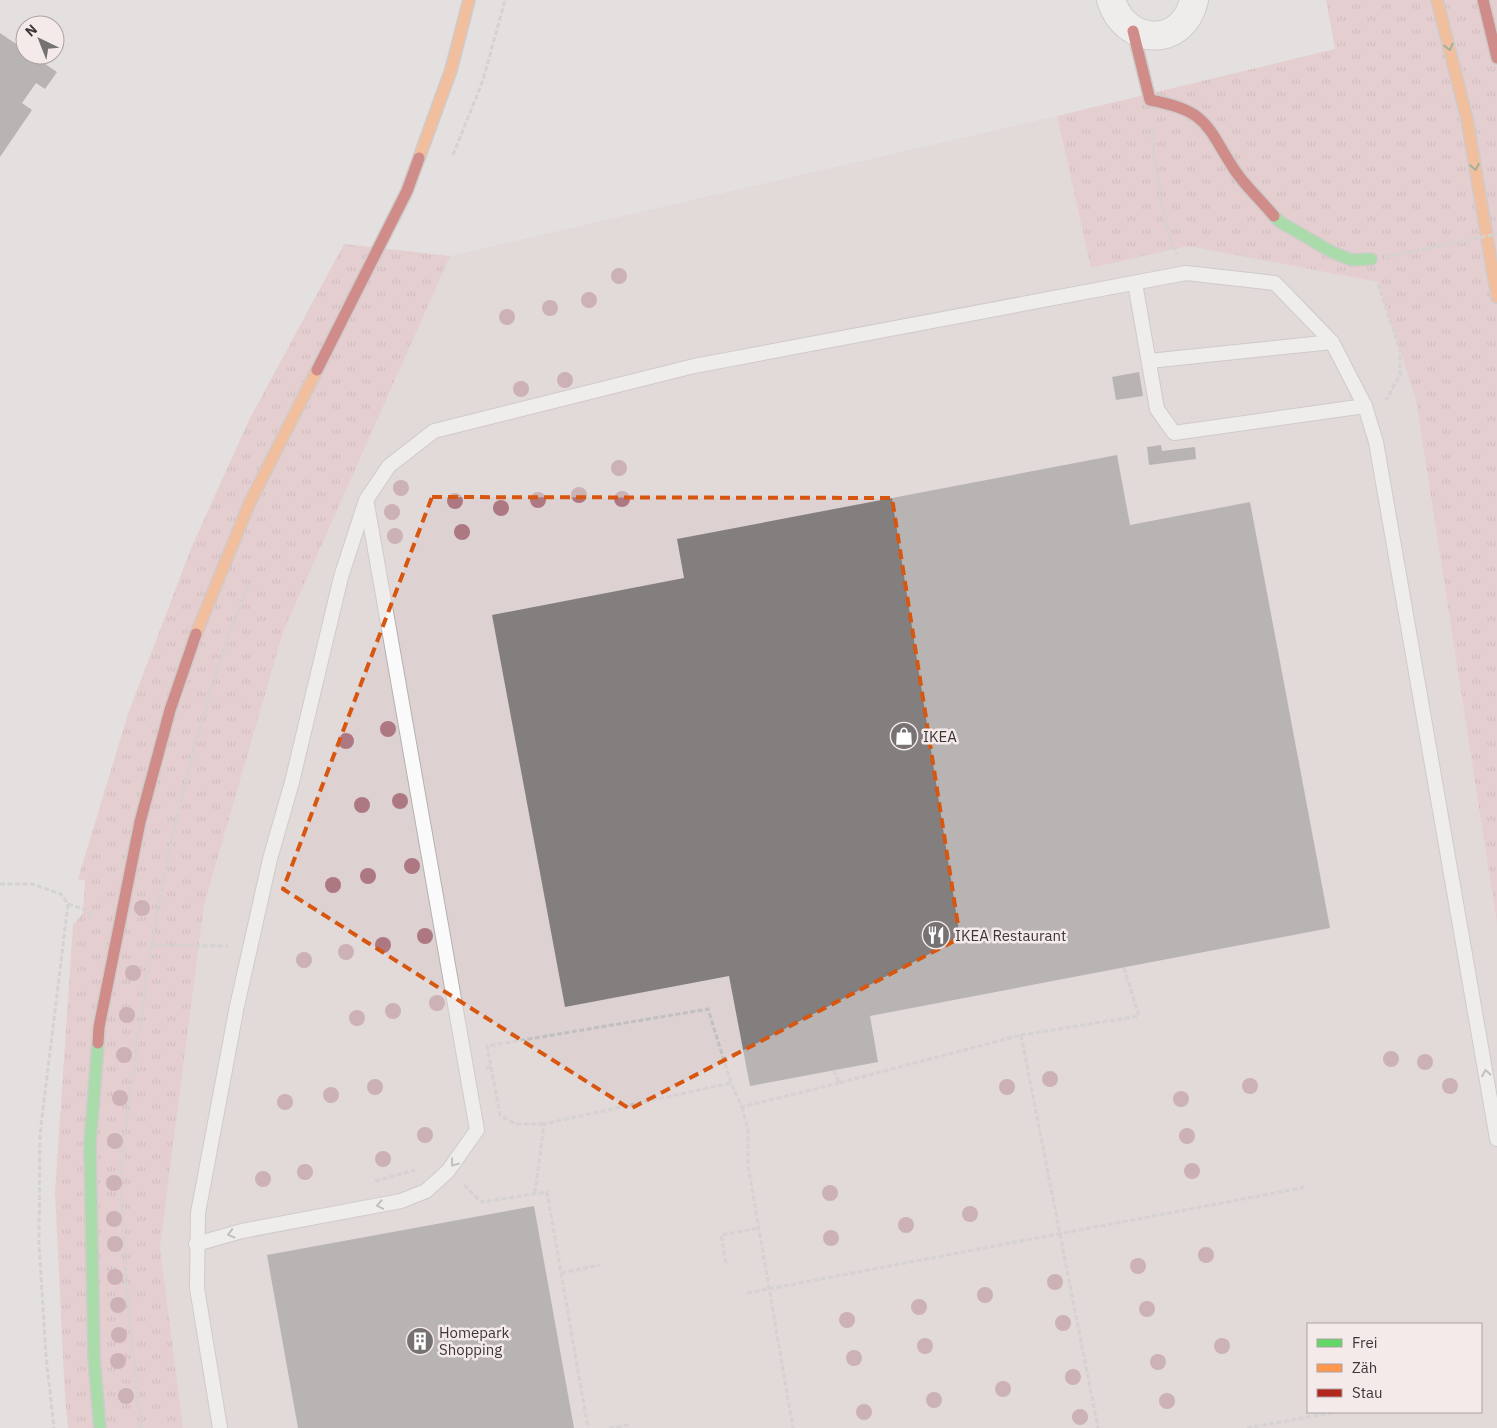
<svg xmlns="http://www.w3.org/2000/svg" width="1497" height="1428" viewBox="0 0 1497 1428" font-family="'IBM Plex Sans',sans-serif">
	<defs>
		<pattern id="grass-tufts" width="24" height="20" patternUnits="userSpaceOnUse" patternTransform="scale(1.25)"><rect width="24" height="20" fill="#e3b8bc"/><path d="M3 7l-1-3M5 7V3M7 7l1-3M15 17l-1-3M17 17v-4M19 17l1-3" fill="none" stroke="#b9969a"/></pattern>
	</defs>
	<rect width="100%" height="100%" fill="#e5e0e0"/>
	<!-- built -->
	<path fill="#ddd1d1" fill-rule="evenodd" d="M 1057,116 L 1091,268 L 1188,246 L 1378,282 L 1416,400 L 1497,924 L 1497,1428 L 183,1428 L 160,1247 L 204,905 L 283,632 L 450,256 ZM 1308,1324 L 1481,1324 L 1481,1412 L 1308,1412 Z"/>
	<!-- grass -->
	<g fill="url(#grass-tufts)">
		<polygon points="1326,0 1497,0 1497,924 1416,400 1378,282 1188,246 1091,268 1057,116 1335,49"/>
		<polygon points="344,244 450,256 283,632 204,905 160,1247 183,1428 68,1428 65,1397 55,1192 73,925 83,913 85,881 78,879 128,714 192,546 249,420"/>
	</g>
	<!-- building -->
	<g fill="#837f7f">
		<polygon points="0,33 25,50 25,55 32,55 57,72 45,89 36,83 22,103 32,110 0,157"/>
		<polygon points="1139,372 1143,396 1116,400 1112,377"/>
		<polygon points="1161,445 1162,451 1195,447 1196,459 1149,465 1147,447"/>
		<polygon points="1117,455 1130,525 1250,502 1330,928 870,1016 878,1062 750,1086 729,976 565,1007 492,615 684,578 677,539"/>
		<polygon points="534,1206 574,1428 298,1428 267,1255"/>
	</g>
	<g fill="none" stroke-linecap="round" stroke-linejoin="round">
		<!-- lane casing -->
		<g stroke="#b5b1b1" stroke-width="16">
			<g id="lane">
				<polyline points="1135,283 1157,409 1174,433 1365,406"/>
				<polyline points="1149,361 1332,342"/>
				<polyline points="196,1244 242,1231 401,1201 426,1191 448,1171 477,1130 367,504"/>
				<polyline points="220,1428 197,1288 198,1213 237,1006 270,859 292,782 341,577 366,500 389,466 434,431 694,366 1186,273 1275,283 1332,342 1365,406 1376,442 1497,1139"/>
			</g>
		</g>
		<!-- street casing -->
		<g stroke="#b5b1b1" stroke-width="30">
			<path id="street" d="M 1111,0 C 1125,46 1183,49 1194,0"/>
		</g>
		<!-- fast casing -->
		<g stroke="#b5b1b1" stroke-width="14">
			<g id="fast">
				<polyline points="1274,216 1280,222 1332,252 1352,260 1371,259"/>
				<polyline points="98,1043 90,1144 94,1358 100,1428"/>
			</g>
		</g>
		<!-- slow casing -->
		<g stroke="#b5b1b1" stroke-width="14">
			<g id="slow">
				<polyline points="1437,0 1467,119 1497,297"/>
				<polyline points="419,158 451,70 469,0"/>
				<polyline points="196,634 250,502 317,370"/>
			</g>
		</g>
		<!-- jam casing -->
		<g stroke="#b5b1b1" stroke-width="14">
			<g id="jam">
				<polyline points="1483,0 1497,58"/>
				<path d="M 1133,31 L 1150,100 C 1210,111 1206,127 1236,172 C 1247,188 1262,201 1274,216"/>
				<polyline points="317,370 407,191 419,158"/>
				<polyline points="98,1043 99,1027 140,822 170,710 196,634"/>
			</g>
		</g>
		<!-- path -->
		<g stroke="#c1c0c0" stroke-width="3" stroke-dasharray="5 2.5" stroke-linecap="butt">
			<path d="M 1152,128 C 1156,170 1160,215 1177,254"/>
			<polyline points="453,155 483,80 505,0"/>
			<polyline points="1378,284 1400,350 1400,375 1386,400"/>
			<polyline points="0,884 32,884 61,894 68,904 40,1134 39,1244 46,1356 54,1428"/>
			<polyline points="68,904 86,910 92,917"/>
			<polyline points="150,945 228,946"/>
			<polyline points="1021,1035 1139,1016 1124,968"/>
			<polyline points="491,1067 500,1115 515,1124 544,1124"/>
			<polyline points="486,1068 491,1067 487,1046 708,1009 731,1083 742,1107 839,1083"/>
			<polyline points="834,1070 839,1083 1021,1035 1098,1428"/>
			<polyline points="742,1107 748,1131 748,1165 793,1428"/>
			<polyline points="375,1181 415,1170"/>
			<polyline points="464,1185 481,1202 547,1192 588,1428"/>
			<polyline points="535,1193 544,1124 731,1083"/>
			<polyline points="726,1263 721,1235 759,1228"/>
			<polyline points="561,1273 600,1265"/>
			<polyline points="747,1293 1306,1187"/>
			<path d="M 141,1428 C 132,1343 122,1259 122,1173 C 122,1136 132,1091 136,1053 C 156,895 189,730 249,583"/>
			<polyline points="609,1428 629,1425"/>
			<polyline points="1247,1428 1336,1412"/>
		</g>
		<!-- lane -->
		<use href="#lane" stroke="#fbfafa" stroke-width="14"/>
		<!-- street -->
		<use href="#street" stroke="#fbfafa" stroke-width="28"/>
		<!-- fast -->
		<use href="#fast" stroke="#63d668" stroke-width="11"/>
		<!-- slow -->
		<use href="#slow" stroke="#ff974d" stroke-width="11"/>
		<!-- jam -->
		<use href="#jam" stroke="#b3261e" stroke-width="11"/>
		<!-- path-bridge -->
		<polyline stroke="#c1c0c0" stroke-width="3" stroke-dasharray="5 2.5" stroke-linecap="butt" points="1385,257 1497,234"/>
	</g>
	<!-- trees -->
	<g fill="#ae7882">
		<circle cx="619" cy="276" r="8"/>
		<circle cx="589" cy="300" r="8"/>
		<circle cx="550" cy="308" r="8"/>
		<circle cx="507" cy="317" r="8"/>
		<circle cx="565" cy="380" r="8"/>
		<circle cx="521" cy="389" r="8"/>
		<circle cx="619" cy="468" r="8"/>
		<circle cx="401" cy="488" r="8"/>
		<circle cx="579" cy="495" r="8"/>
		<circle cx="622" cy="499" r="8"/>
		<circle cx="538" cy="500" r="8"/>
		<circle cx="455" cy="501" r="8"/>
		<circle cx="501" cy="508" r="8"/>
		<circle cx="392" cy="512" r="8"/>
		<circle cx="462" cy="532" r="8"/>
		<circle cx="395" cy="536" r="8"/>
		<circle cx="388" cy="729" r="8"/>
		<circle cx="346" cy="741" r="8"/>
		<circle cx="400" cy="801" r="8"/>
		<circle cx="362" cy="805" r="8"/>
		<circle cx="412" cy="866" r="8"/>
		<circle cx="368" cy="876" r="8"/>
		<circle cx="333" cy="885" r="8"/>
		<circle cx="142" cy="908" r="8"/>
		<circle cx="425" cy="936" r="8"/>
		<circle cx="383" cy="945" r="8"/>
		<circle cx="346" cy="952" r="8"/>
		<circle cx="304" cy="960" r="8"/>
		<circle cx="133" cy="973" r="8"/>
		<circle cx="437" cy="1003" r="8"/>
		<circle cx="393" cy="1011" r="8"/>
		<circle cx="127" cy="1015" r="8"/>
		<circle cx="357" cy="1018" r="8"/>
		<circle cx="124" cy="1055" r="8"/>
		<circle cx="1391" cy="1059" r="8"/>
		<circle cx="1425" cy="1062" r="8"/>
		<circle cx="1050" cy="1079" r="8"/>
		<circle cx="1250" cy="1086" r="8"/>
		<circle cx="1450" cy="1086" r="8"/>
		<circle cx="375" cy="1087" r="8"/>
		<circle cx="1007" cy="1087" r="8"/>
		<circle cx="331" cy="1095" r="8"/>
		<circle cx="120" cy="1098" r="8"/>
		<circle cx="1181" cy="1099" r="8"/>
		<circle cx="285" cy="1102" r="8"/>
		<circle cx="425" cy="1135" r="8"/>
		<circle cx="1187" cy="1136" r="8"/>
		<circle cx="115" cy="1141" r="8"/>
		<circle cx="383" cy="1159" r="8"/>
		<circle cx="1192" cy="1171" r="8"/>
		<circle cx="305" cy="1172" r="8"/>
		<circle cx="263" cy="1179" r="8"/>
		<circle cx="114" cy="1183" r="8"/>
		<circle cx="830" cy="1193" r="8"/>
		<circle cx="970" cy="1214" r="8"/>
		<circle cx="114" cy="1219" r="8"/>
		<circle cx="906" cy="1225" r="8"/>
		<circle cx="831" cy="1238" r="8"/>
		<circle cx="115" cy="1244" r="8"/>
		<circle cx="1206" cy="1255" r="8"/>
		<circle cx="1138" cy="1266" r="8"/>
		<circle cx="115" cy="1277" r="8"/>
		<circle cx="1055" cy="1282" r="8"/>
		<circle cx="985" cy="1295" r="8"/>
		<circle cx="118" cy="1305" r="8"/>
		<circle cx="919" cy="1307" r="8"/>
		<circle cx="1147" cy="1309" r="8"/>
		<circle cx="847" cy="1320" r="8"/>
		<circle cx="1063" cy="1323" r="8"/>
		<circle cx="119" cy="1335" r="8"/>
		<circle cx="925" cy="1346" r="8"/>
		<circle cx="1222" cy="1346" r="8"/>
		<circle cx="854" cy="1358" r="8"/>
		<circle cx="118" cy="1361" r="8"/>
		<circle cx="1158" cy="1362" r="8"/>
		<circle cx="1073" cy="1377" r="8"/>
		<circle cx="1003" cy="1389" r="8"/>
		<circle cx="126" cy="1396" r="8"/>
		<circle cx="934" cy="1400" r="8"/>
		<circle cx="1167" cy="1401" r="8"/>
		<circle cx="864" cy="1412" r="8"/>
		<circle cx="1080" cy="1417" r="8"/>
	</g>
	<!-- one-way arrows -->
	<defs><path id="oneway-chevron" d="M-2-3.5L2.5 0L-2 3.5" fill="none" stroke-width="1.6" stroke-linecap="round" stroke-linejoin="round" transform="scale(1.25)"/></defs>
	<g stroke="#4c774b">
		<use href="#oneway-chevron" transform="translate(1449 47) rotate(76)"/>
		<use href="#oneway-chevron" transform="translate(1475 167) rotate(80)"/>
	</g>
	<g stroke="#9c9898">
		<use href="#oneway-chevron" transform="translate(1486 1073) rotate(-100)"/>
		<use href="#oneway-chevron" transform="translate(454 1163) rotate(127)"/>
		<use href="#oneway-chevron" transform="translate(380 1205) rotate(169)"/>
		<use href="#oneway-chevron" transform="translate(231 1234) rotate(164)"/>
	</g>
	<!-- marked area -->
	<path d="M0 0H1497V1428H0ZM 432,497 L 892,498 L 960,938 L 630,1109 L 283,889 Z" fill="#e5e0e0" fill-opacity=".55" fill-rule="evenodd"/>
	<path fill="none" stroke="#d75610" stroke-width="4" stroke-dasharray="10 6" stroke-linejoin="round" d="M 432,497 L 892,498 L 960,938 L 630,1109 L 283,889 Z"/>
	<!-- icons -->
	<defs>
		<g id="shop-disc" transform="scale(1.4375)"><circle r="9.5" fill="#777272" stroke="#f5eaea"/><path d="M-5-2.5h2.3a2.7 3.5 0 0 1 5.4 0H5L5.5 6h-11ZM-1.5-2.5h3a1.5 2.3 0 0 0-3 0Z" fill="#fff"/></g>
		<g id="restaurant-disc" transform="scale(1.4375)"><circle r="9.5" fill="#777272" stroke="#f5eaea"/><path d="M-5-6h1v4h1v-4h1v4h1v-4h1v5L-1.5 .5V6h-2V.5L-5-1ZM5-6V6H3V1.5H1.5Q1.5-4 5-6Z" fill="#fff"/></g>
		<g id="building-disc" transform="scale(1.4375)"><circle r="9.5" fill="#777272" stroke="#f5eaea"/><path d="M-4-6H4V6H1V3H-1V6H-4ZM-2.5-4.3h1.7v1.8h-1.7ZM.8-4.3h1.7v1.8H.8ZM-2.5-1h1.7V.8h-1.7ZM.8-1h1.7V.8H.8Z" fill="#fff"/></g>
	</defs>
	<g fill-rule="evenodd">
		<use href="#shop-disc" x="904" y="736"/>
		<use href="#restaurant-disc" x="936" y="935"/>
		<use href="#building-disc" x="420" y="1341"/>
	</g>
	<g text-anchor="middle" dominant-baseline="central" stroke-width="5" stroke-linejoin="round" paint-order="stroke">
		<!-- poi labels -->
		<g font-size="15" fill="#3c3737" stroke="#f5eaea" text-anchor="start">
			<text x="923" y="736">IKEA</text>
			<text x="955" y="935">IKEA Restaurant</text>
			<text x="439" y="1332">Homepark<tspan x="439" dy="17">Shopping</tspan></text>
		</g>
	</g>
	<!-- legend -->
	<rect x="1307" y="1323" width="175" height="90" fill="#f5eaea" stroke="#aba2a2"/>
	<rect x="1317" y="1339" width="25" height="8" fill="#63d668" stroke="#aba2a2"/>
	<text x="1352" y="1348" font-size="15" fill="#3c3737">Frei</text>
	<rect x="1317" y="1364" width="25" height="8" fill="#ff974d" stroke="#aba2a2"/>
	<text x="1352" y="1373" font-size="15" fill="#3c3737">Zäh</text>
	<rect x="1317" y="1389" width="25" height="8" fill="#b3261e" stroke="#aba2a2"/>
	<text x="1352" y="1398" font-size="15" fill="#3c3737">Stau</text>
	<!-- north arrow -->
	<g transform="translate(40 40) rotate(317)"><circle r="24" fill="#f5eaea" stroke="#aba2a2"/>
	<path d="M0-4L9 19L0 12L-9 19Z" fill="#777272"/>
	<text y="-8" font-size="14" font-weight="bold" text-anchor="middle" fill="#3c3737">N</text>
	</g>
</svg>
